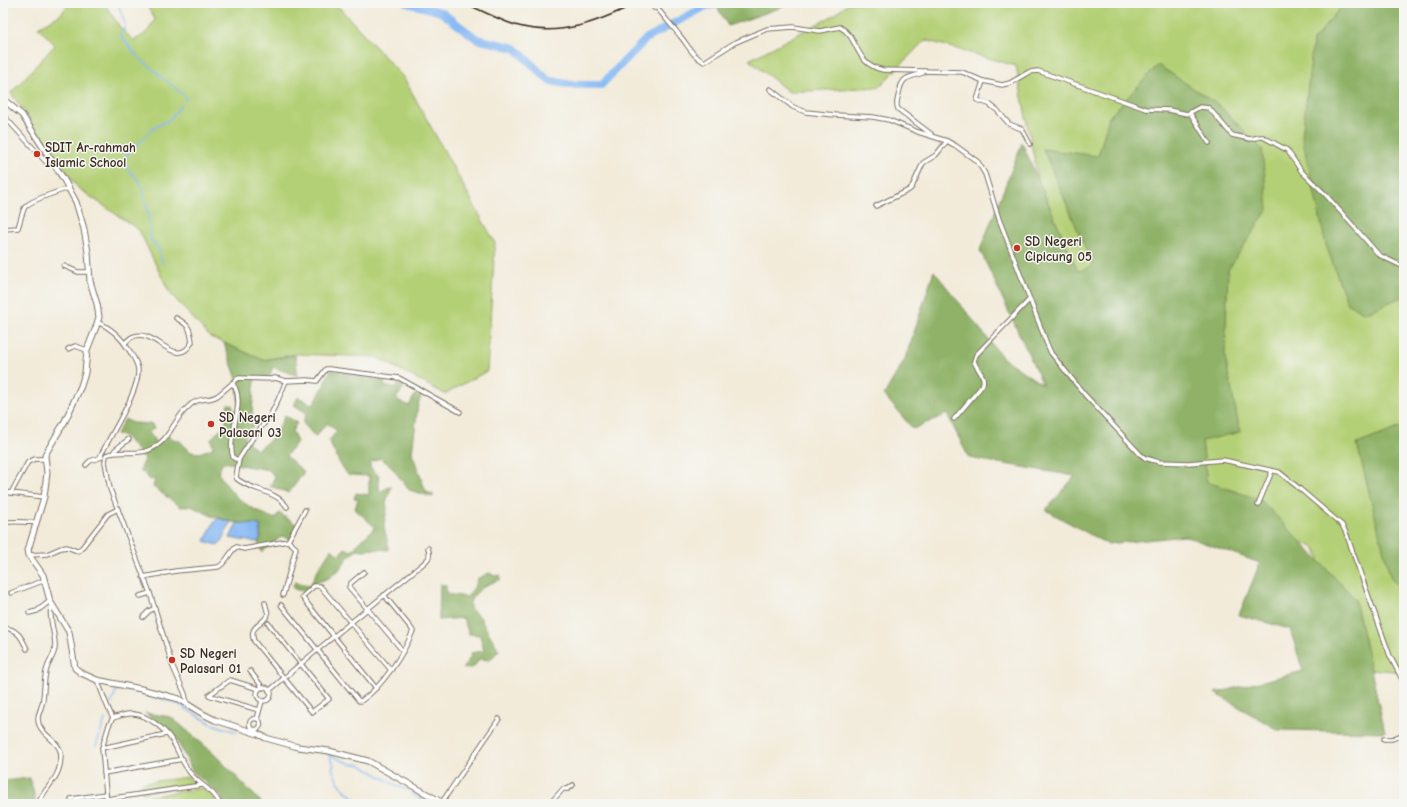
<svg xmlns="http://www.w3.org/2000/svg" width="1407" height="807" viewBox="0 0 1407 807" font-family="'Comic Neue',sans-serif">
	<rect width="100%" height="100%" fill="#f6f6f2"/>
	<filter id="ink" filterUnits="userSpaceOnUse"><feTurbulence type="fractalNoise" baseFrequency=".025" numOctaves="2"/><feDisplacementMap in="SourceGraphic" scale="8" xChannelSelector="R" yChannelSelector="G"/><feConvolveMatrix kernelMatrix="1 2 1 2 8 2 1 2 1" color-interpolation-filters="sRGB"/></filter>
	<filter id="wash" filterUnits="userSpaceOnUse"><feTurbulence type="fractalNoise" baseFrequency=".012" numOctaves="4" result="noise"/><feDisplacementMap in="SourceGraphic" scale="16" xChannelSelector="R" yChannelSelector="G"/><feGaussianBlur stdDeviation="0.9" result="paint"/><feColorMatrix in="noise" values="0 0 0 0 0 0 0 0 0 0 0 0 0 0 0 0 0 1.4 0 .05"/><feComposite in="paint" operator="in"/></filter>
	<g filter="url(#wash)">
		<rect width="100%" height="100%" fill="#f2ebda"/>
		<!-- green -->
		<g fill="#b4d076" stroke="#787d4a">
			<path d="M 70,3 L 104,3 L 120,27 L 133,40 C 144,37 150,29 155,19 L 145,3 L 335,3 L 404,78 L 495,243 L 487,371 L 445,394 L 376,357 L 295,354 L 263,360 L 210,337 L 169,292 L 139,230 L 78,188 L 11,93 L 55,45 L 38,27 L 60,15 Z"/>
			<polygon points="849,3 1386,3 1404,290 1404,672 1359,668 1344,631 1315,548 1204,497 1105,274 1073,285 1038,179 1016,66 925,40 879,87 789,92 749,60 834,15"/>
			<polygon points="188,777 196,784 142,793 141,783"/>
			<polygon points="201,788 214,797 216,804 139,804 139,798"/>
		</g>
		<!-- forest -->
		<g fill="#8fb267" stroke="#656e42">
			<polygon points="715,3 794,3 728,26"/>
			<polygon points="1344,3 1404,3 1404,296 1365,313 1347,303 1326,245 1302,137 1313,41"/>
			<polygon points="1158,65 1220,106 1262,149 1268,209 1228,270 1225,357 1240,432 1202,441 1207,482 1261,500 1355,599 1385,732 1278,730 1215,693 1303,671 1290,629 1239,615 1260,563 1185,536 1107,544 1046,510 1075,476 969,458 947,414 913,429 884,395 905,359 934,271 1003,358 1043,385 980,250 1022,143 1078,271 1093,266 1043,149 1098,156 1109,117"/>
			<path d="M 224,343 L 263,360 L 295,355 L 298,376 L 273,367 L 269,378 L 255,377 L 252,412 L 255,423 L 244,438 L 257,450 L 275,436 L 285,415 L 297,423 L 292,431 L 297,442 L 286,456 L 304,472 L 289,493 L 270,486 L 275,477 L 269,470 L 223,462 L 218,473 C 236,500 245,506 275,519 L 279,513 L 297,525 L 292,540 L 282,536 L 262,552 L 258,542 L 261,539 L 260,525 L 232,522 L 218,517 L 216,518 L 191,506 L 181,507 L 153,487 L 155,479 L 150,480 L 148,479 L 146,475 L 140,470 L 145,460 L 125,436 L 116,434 L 125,419 L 132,423 L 152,424 L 154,428 L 149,432 L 156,443 L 168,435 L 170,438 L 180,441 L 191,452 L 199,453 L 213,448 L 211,439 L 226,423 L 225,414 L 228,404 L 232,405 L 234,411 L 239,409 L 237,379 Z"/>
			<path d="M 331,370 L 377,380 L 384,380 L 385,387 L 397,387 L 399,380 L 406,383 L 396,399 L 409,406 L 417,391 L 421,397 L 418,404 L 412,453 L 426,492 L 433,494 L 433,497 L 409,490 L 390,465 L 380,458 L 370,462 C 370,471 374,470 379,476 L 379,490 L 382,491 L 390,486 L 391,487 L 386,503 C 389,511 384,517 384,525 C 384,534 389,539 388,550 L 374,549 L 363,550 L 358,549 L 348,557 L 339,570 L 329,578 L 315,583 L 308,590 L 302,591 L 294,589 L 293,586 L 295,582 L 310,586 L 317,571 L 331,549 L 339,555 L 345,548 L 351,551 L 375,527 L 355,509 L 358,499 L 354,498 L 356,493 L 369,495 L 369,476 L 348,475 L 339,462 L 329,441 L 337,431 L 327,423 L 315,437 L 303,423 L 307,413 L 294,405 L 298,397 L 313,405 L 324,386 L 326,379 Z"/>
			<polygon points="1404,426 1404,593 1390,576 1357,444"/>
			<path d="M 489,573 L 495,576 L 500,575 L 501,577 L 500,580 C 491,581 467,595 470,607 C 471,612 478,614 481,618 L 481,620 L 499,650 L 490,660 L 479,659 L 474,667 L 465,669 L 463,668 L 470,658 L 471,653 L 484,651 L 480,635 L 469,634 L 463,618 L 439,620 L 440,584 L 446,586 L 446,594 L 467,597 L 476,585 L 477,579 Z"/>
			<polygon points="145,713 171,717 212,752 263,804 224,804 222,797 193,772 176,738"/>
			<polygon points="30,778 35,799 34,804 3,804 3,781"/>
		</g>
		<!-- water -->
		<g fill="#87b9f4" stroke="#617289">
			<polygon points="218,518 231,522 222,541 218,545 206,542 205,541 214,522"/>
			<polygon points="237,523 260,525 260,539 257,542 241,540 230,538"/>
		</g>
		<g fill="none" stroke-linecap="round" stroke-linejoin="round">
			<!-- stream -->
			<g stroke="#87b9f4" stroke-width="1.5">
				<polyline points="118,3 125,24 125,27 120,35 138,57 185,96 186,98 185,101"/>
				<polyline points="163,264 158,248 150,239 148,212 142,187 140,182 123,164 126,156 145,137 152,129 170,119 181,105"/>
				<polyline points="111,704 116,691 119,688 143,693 178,704 212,724 237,732"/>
				<polyline points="96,746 105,719"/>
				<polyline points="325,753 351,764 359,764 397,786 408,790"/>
				<path d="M 330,756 L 331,761 L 332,761 L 334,765 L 332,768 C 338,786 348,795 364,804"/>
				<polyline points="411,793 429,804"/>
			</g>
			<!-- river -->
			<polyline stroke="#87b9f4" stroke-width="8" points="407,3 441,12 477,39 515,48 548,80 570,85 601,85 647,38 706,6 727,3"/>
		</g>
	</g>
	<g filter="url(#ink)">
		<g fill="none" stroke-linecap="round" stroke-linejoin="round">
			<!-- street casing -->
			<g stroke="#7b6e60" stroke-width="5.5">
				<g id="street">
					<path d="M 651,3 L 654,8 L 657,8 C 665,18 673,27 681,37 C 690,48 691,54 704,62 L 734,43 L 767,29 L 793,27 L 820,31 L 840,27 C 860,38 853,63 883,70 L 962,72 L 983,81 L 1002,85 L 1010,83 L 1029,72 L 1038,71 L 1146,109 L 1169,110 L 1187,114 L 1200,107 L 1209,108 L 1232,135 L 1250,139 L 1260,137 L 1263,137 L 1287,150 L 1302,172 L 1325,194 L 1379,255 L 1404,267"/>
					<path d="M 923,73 C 908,78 902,76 899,93 C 898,98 896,101 897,106 L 898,109 L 931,134"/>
					<polyline points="983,81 977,100 989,104 997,110 1009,124 1022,129 1030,144"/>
					<polyline points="770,89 793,107 806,112 835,115 873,117 889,120 918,132 947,141 956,146 978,162 985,174 999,219 1047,344 1051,353 1085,395 1140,454 1145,458 1159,462 1189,463 1223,460 1279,472 1300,489 1342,525 1346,533 1390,656 1404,683"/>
					<polyline points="1190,113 1209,143"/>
					<polyline points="3,115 46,162"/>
					<polyline points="876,206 909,190 912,187 923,163 936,155 947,141"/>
					<path d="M 3,229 L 18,228 C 20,222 22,212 25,207 C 30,200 60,191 69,188"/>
					<polyline points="64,266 78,272 89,272"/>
					<path d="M 97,322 C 112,328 121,337 129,350 C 132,355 137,362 138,369 C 140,391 110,435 100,457"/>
					<path d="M 125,343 C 127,341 130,338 132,337 C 155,326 176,372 192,342 C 190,328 189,325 176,318"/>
					<polyline points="68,349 75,346 87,350"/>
					<path d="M 232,383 C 248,401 226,435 233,457 L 235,459 L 239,459 L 252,439 L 270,416 L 278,400 L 286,381"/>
					<path d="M 954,419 L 982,386 C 987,376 977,371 974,361 L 976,355 L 1029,300"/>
					<polyline points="113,453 115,450 129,439"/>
					<path d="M 239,459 L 236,477 L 237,479 C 252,491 276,490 287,507"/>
					<polyline points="86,465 90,461 102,457"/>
					<polyline points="3,492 44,497"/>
					<polyline points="11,493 28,462 35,459 45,459"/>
					<polyline points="1258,505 1272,471"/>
					<path d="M 3,523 C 14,520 26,523 37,522"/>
					<polyline points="29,555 47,554 61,548 67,547 77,551 80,550 108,514 118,509"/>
					<polyline points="364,572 351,583 349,587 402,650"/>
					<path d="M 143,577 L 176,571 L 218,567 C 225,565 229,553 236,547 L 244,549 L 288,541 L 305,510"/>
					<polyline points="11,593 45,580"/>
					<polyline points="283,595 296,548 288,541"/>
					<polyline points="140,596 150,593"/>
					<path d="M 265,603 L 268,614 C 263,626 248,625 254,641 L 284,678 L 269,691"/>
					<path d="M 281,605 L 359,701 L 361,701 C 382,687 403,655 413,631 L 411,628 L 384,595"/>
					<polyline points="29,613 37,611 50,601"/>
					<polyline points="143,617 149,611 155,608"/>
					<path d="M 268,623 L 329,699 L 312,712 L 284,678 C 328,640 374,604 419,567 C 426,561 432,559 428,548"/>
					<path d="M 3,628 C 17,628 22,638 27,649"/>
					<polyline points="250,671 263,688"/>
					<path d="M 97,680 C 103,693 106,706 113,718 L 109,725 L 102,748 L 107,804"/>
					<circle cx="264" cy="694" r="7"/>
					<polyline points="376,688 302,597 314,586 320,586 391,670"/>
					<path d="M 187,703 L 185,694 L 173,667 L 150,593 L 110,489 L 105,462 L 106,455 C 120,449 135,456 149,450 C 170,441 172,422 187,408 C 198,396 206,402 217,396 C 224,391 230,385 236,380 L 239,378 L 270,379 L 275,378 L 286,381 L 307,380 L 317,381 L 326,369 L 329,369 L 399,378 L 460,412"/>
					<polyline points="259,710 211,696 209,695 230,680 259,689"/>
					<path d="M 113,718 C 120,716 127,713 134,714 C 148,715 166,730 173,742 C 179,752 183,765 191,774 C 200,785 214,790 220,804"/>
					<circle cx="255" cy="724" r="5.5"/>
					<polyline points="257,719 262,701"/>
					<polyline points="1384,739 1392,739 1404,734"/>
					<polyline points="102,748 166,734"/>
					<polyline points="104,773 183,759"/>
					<polyline points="71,799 106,794"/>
					<polyline points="107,799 202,785"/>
					<polyline points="442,802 499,719"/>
					<path d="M 38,804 C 46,784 60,781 61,756 C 62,741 38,735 38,719 C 38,714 41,709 42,704 C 45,693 43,680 47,668 C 49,661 54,656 55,648 C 56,634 47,615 52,604"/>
					<polyline points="547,804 554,799 563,789 568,789 573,785"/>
				</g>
			</g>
			<!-- secondary casing -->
			<g stroke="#7b6e60" stroke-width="7">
				<polyline id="secondary" points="3,99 22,115 63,178 76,202 84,229 88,252 90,281 97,304 99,317 96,327 87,350 85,373 81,386 65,421 46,453 45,456 47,473 44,497 28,550 29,555 43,575 50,601 69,632 75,668 81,673 97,680 141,689 179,699 203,714 215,720 258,734 266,738 298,747 329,751 368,761 445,804"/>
			</g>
			<!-- street -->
			<use href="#street" stroke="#fff" stroke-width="3.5"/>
			<!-- secondary -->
			<use href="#secondary" stroke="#fff" stroke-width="5"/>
			<!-- rail -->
			<path stroke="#3b2a1e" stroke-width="1.5" d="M 464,3 C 481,10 497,19 515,25 C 559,38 598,22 637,3"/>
		</g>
	</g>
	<!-- markers -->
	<g fill="#c8321e" stroke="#f6f6f2" stroke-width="1.5">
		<circle cx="37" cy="154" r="4"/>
		<circle cx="1017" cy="248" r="4"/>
		<circle cx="211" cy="424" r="4"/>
		<circle cx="172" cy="660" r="4"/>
	</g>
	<g text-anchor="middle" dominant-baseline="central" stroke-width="3" stroke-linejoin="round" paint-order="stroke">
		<!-- poi labels -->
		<g font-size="13" font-weight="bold" fill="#3b2a1e" stroke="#f6f6f2" text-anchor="start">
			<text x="45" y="147">SDIT Ar-rahmah<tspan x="45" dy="15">Islamic School</tspan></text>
			<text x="1025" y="241">SD Negeri<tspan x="1025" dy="15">Cipicung 05</tspan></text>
			<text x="219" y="417">SD Negeri<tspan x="219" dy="15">Palasari 03</tspan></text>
			<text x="180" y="653">SD Negeri<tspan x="180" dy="15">Palasari 01</tspan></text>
		</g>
	</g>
	<!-- margin -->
	<rect width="1407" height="807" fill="none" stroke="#f6f6f2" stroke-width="16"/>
</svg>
